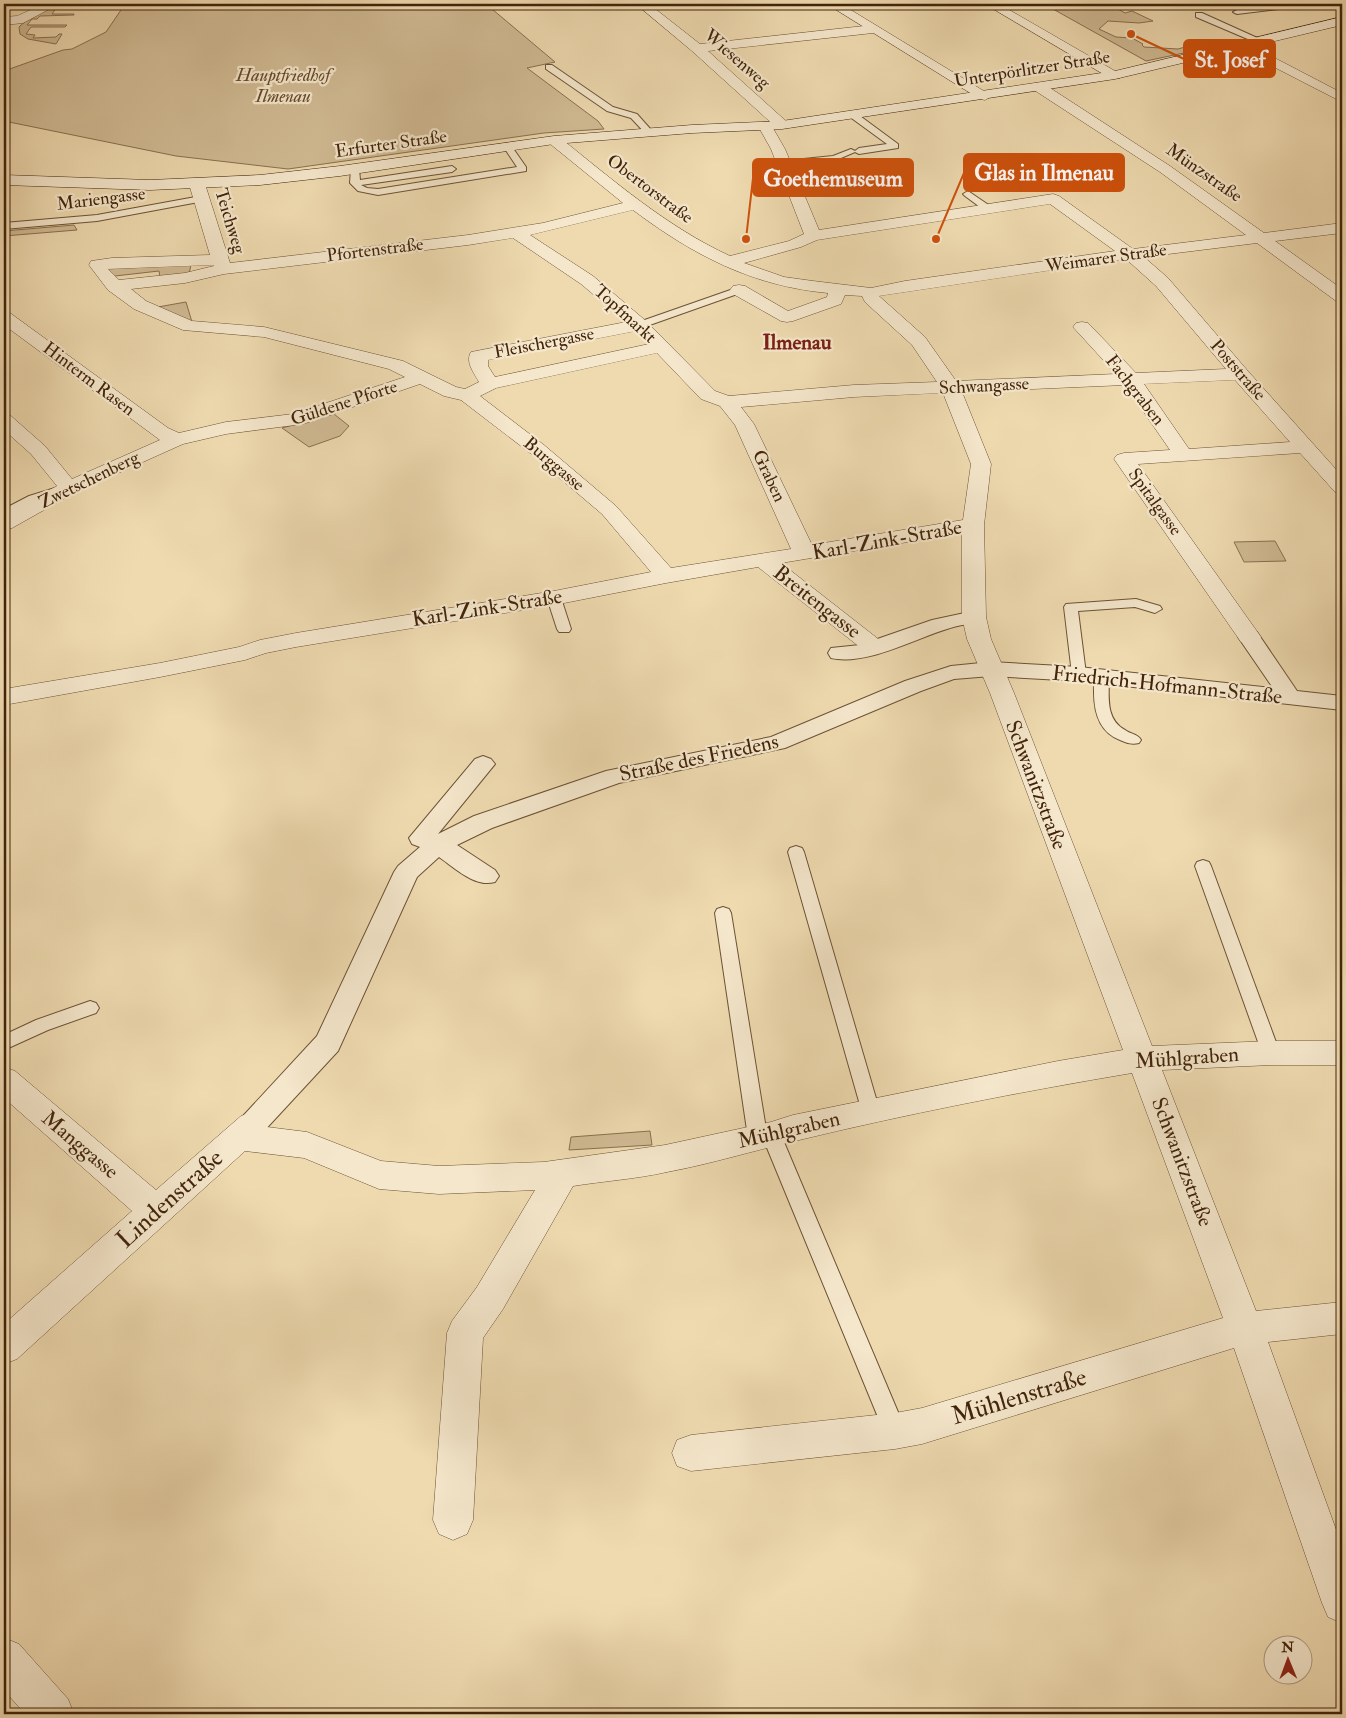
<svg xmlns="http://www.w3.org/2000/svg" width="1346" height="1718" viewBox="0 0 1346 1718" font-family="'IM FELL Double Pica',serif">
	<rect width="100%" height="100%" fill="#efdab0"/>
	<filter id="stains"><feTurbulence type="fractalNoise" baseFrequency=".004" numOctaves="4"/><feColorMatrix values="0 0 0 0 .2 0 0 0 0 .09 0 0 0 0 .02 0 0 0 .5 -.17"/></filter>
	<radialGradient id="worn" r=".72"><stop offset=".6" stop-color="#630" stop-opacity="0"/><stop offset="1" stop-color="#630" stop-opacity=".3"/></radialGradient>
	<!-- green -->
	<g fill="#d1bb94" stroke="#897050">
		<polygon points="58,4 82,4 59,4 52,14 74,14 74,15 40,16 37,19 32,19 27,25 67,25 65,27 31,27 26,34 35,35 33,38 56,37 59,34 62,34 56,44 28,39 20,34 19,27 28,19"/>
		<polygon points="125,4 486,4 555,62 527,68 598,121 604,129 544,133 288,169 176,156 4,121 4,71 63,50 72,49 106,32"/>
		<polygon points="1044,4 1109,4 1125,13 1132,11 1153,21 1139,23 1108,21 1099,29 1116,37 1132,38 1143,44 1142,45 1144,47 1178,49 1185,47 1183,46 1188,44 1231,43 1146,61"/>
		<polygon points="74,225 77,230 4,236 4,231"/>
		<polygon points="191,265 189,274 160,277 159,271 115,276 106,269"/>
		<polygon points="186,302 192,322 152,308"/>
		<polygon points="334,414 349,426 340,436 309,447 282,428"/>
		<polygon points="1275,541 1286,561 1244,562 1234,542"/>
		<polygon points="650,1131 652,1145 569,1150 571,1137"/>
	</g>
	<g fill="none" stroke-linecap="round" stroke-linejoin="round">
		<!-- service casing -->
		<g stroke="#6c5234" stroke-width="2">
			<g id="service">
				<polygon points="1283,4 1286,4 1286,8 1237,14 1233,12 1237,10"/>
				<polygon points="1196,13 1202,13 1264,41 1257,43 1196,17"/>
				<polygon points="546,65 552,65 613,107 637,114 653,132 646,134 631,118 607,111 546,69"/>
				<polygon points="850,113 856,113 898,144 898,148 859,154 855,152 834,161 781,166 780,164 784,161 833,156 851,149 855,151 859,148 887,144 850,117"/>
				<polygon points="507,143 510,144 526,167 526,171 378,195 358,191 350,183 351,169 355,166 359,169 360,180 452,166 456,169 452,172 361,185 367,188 378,189 517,167 503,146"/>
				<polygon points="968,191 990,206 990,210 984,210 965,196 963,194"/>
				<polygon points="201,196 206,199 204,201 97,221 4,229 4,223 97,215"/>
				<polygon points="739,287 744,290 743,292 644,327 636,327 635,325 636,323"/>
				<polygon points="55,488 59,489 61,492 59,495 37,502 4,518 4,509 29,496"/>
				<polygon points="554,594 561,598 571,629 569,632 559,632 557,629 547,598"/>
				<polygon points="1136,599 1160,606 1162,609 1155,613 1135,607 1078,611 1086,674 1084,677 1074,677 1072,674 1064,607 1066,604"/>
				<path d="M 1102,672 L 1107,673 L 1109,676 C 1109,696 1105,719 1125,730 C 1130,734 1138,734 1141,740 L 1139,743 C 1132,745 1127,743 1120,740 C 1099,732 1094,712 1094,692 C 1094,686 1093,678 1097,673 Z"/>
				<polygon points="796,846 802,848 804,852 880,1112 878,1117 871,1120 864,1117 862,1112 788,852 790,848"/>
				<polygon points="1203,860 1209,862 1211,866 1280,1053 1277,1058 1271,1060 1265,1058 1262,1053 1195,866 1197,862"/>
				<polygon points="723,907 729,909 731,913 766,1129 771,1127 778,1129 781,1135 906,1431 903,1439 895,1442 887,1439 765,1143 758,1145 751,1143 748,1137 715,913 717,909"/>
				<polygon points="90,1001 96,1003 99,1008 96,1013 48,1030 4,1050 4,1035 36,1020"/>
			</g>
		</g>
		<!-- pedestrian casing -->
		<g stroke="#6c5234" stroke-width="2">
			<g id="pedestrian">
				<path d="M 974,611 L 981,613 L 985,617 L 981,621 C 970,624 958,625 947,629 C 914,639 866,666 831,658 L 828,653 L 831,648 L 860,645 L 932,620 Z"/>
				<path d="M 1249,631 L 1257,632 L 1297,691 L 1342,696 L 1342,710 L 1079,681 L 991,676 L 954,679 L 921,691 L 785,748 L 619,783 L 492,828 L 457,845 L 495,870 L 499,876 L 495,882 C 475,888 455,868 439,857 L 417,877 L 338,1051 L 263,1132 L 253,1136 L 243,1132 L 238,1124 L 243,1116 L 317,1036 L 394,872 L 398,866 L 420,847 L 412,844 L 409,838 L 475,759 L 483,756 L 491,759 L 495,764 L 438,834 L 474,816 L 606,771 L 771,737 L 905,681 L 951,666 L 991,662 L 1079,667 L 1273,688 L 1238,637 L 1241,632 Z"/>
			</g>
		</g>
		<!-- minor casing -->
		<g stroke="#6c5234" stroke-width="1">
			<g id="minor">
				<polygon points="44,4 59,4 23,23 4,25 4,17 17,16"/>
				<polygon points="636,4 649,4 700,44 873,25 879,29 873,33 708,51 787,122 789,125 787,128 777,128 692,51"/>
				<polygon points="985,4 999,4 1122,75 1120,78 1110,78"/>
				<polygon points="1242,41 1342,93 1342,102 1237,48 1236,45"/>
				<path d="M 1039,83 L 1044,84 L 1170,166 L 1264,233 L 1342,223 L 1342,233 L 1275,241 L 1342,289 L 1342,302 L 1336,301 L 1257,243 L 1144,257 L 1168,278 L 1247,370 L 1342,476 L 1342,494 L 1335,492 L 1300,453 L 1138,464 L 1261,637 L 1257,642 L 1249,644 L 1241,642 L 1114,459 L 1117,455 L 1124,453 L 1170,450 L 1125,385 L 962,392 L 991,464 L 984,525 L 986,617 L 991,639 L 1014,693 L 1152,1046 L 1271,1041 L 1342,1041 L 1342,1065 L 1271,1065 L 1162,1070 L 1256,1311 L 1342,1302 L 1342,1334 L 1268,1342 L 1342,1546 L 1342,1623 L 1328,1617 L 1322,1603 L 1234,1348 L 922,1444 L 895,1449 L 691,1471 L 677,1466 L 672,1453 L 677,1440 L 691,1435 L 895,1413 L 922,1408 L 1223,1318 L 1132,1073 C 1019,1092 906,1114 795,1141 C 752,1151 710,1164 667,1172 C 636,1179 604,1181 573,1186 L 503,1309 L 483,1338 L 473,1520 L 467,1534 L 453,1540 L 439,1534 L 433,1520 L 447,1333 L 452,1321 L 477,1287 L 535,1190 L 439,1194 L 379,1189 L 304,1158 L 245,1151 L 17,1359 L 4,1364 L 4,1324 L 132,1211 L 4,1098 L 4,1067 L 15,1071 L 156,1190 L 241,1116 L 252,1112 L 263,1116 L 267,1127 L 307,1132 L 381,1161 L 439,1166 L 544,1162 L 665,1145 L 771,1122 L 793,1115 L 1058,1061 L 1123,1050 L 990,693 L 967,639 L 962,617 L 962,533 L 781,563 L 877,638 L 881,643 L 877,648 L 869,650 L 861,648 L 758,567 L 666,583 L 554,605 L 296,647 L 266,653 L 245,660 L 160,677 L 4,705 L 4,689 L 160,663 L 239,647 L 260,640 L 296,633 L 554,591 L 651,572 L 602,514 L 530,453 L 461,400 L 444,396 L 420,384 L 303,424 L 226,434 L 183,444 L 76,492 L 12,528 L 4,529 L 4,515 L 57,486 L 31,454 L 4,430 L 4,414 L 11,416 L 45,446 L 72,479 L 160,440 L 4,325 L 4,312 L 10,313 L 168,428 L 179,433 L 226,422 L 293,414 L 405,377 L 389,369 L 264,337 L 183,330 L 134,309 L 108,290 L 89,265 L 91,261 L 112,258 L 210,255 L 189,184 L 192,181 L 202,181 L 205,184 L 230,263 L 468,235 L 543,223 L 623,203 L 549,143 L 547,140 L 549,137 L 559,137 C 613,180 667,227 730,256 L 789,241 L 804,234 L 771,149 L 758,126 L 760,123 L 770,123 L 785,149 L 819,230 L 1053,194 L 1059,196 L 1133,249 L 1246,235 L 1160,172 L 1034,90 L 1032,87 L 1034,84 ZM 1050,204 L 1115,251 L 905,281 L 871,288 L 813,281 L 784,277 L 744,263 L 801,247 L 817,240 ZM 633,210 C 693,255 752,286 828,293 L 827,297 L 788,311 L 745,286 L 739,285 L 733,286 L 730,290 L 733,294 L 781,321 L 787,322 L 793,321 L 841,304 L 845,295 L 862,296 L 865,302 L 912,345 L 937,382 L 854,385 L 729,396 L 715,391 L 646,321 L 593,276 L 530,235 ZM 513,238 L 581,284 L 626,322 L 471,352 C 465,362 474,373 479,382 L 465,389 L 456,387 L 403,361 L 264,327 L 192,321 L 146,301 L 131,289 L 185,283 L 224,274 L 468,245 ZM 1126,259 L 1156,286 L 1226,369 L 1136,373 L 1088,323 L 1082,322 L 1076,323 L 1073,327 L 1116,374 L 956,381 L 925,337 L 879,296 ZM 213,265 L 214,266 L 185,273 L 119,280 L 108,269 ZM 636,331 L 649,344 L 495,377 L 488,366 L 488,360 ZM 657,353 L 701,399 L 720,406 L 735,425 L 791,549 L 671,568 L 616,506 L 544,445 L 480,396 L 496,388 ZM 1235,380 L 1290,442 L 1189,449 L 1144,384 ZM 943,393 L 971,464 L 963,520 L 812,545 L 754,424 L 741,407 L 854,397 Z"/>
				<polygon points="4,1638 19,1644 68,1699 74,1714 25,1714 4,1690"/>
			</g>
		</g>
		<!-- tertiary casing -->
		<g stroke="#6c5234" stroke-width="1">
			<polygon id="tertiary" points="827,4 841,4 992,96 985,100 980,99"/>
		</g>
		<!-- secondary casing -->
		<g stroke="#41240b" stroke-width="1">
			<polygon id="secondary" points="1342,17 1342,25 1115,79 782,129 692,133 554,144 340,176 260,185 150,190 4,185 4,175 150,180 260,175 340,166 554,136 692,125 782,121 1115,71"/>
		</g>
		<!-- service -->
		<use href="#service" fill="#f5e7cc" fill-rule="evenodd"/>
		<!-- pedestrian -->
		<use href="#pedestrian" fill="#f5e7cc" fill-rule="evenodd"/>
		<!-- minor -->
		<use href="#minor" fill="#f5e7cc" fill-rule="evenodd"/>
		<!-- tertiary -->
		<use href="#tertiary" fill="#f5e7cc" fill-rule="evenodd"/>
		<!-- secondary -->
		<use href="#secondary" fill="#f5e7cc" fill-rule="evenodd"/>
	</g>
	<g text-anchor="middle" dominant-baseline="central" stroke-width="4.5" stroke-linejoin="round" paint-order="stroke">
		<!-- far-street labels -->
		<g font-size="18" fill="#41240b" stroke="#f5e7cc">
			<text transform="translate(737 59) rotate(41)">Wiesenweg</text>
			<text transform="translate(1032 69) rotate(-9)">Unterpörlitzer Straße</text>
			<text transform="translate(391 144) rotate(-8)">Erfurter Straße</text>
			<text transform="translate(1204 173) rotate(35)">Münzstraße</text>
			<text transform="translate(650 189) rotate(37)">Obertorstraße</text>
			<text transform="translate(101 199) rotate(-7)">Mariengasse</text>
			<text transform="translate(230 221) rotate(73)">Teichweg</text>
			<text transform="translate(375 250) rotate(-7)">Pfortenstraße</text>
			<text transform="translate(1106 258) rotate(-8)">Weimarer Straße</text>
			<text transform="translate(625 314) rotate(42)">Topfmarkt</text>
			<text transform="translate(544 343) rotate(-11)">Fleischergasse</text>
			<text transform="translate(1238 370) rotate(49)">Poststraße</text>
			<text transform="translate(89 379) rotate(37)">Hinterm Rasen</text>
			<text transform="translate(984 386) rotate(-3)">Schwangasse</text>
			<text transform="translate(1135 390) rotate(52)">Fachgraben</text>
			<text transform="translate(344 403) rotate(-18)">Güldene Pforte</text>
			<text transform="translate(554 464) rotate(40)">Burggasse</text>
			<text transform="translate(769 476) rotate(65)">Graben</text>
			<text transform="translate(89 480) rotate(-26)">Zwetschenberg</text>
			<text transform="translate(1155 502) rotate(54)">Spitalgasse</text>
		</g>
		<!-- far-park labels -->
		<g font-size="18" font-style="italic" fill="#654a2d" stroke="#f5e7cc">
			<text x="283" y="75">Hauptfriedhof<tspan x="283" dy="21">Ilmenau</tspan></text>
		</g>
		<!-- far-district labels -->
		<g font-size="21" font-weight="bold" fill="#7a1f14" stroke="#f5e7cc">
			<text x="797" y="342">Ilmenau</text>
		</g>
		<!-- street labels -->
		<g font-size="21" fill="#41240b" stroke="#f5e7cc">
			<text transform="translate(887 540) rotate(-10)">Karl-Zink-Straße</text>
			<text transform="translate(817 602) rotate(38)">Breitengasse</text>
			<text transform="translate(487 608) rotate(-9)">Karl-Zink-Straße</text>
			<text transform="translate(1167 685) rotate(6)">Friedrich-Hofmann-Straße</text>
			<text transform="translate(699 758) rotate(-12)">Straße des Friedens</text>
			<text transform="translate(1036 785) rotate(69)">Schwanitzstraße</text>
			<text transform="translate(1187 1058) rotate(-4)">Mühlgraben</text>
			<text transform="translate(789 1130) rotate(-13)">Mühlgraben</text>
			<text transform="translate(80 1145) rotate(40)">Manggasse</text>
			<text transform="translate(1182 1162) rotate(69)">Schwanitzstraße</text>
		</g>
		<!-- near-street labels -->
		<g font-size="25" fill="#41240b" stroke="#f5e7cc">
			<text transform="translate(170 1199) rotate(-42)">Lindenstraße</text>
			<text transform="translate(1019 1397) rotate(-17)">Mühlenstraße</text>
		</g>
	</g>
	<!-- callouts -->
	<path fill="none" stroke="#cf510c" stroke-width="2" d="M1131 34L1184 59M936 239L964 173M746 239L753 178"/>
	<g fill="#cf510c" stroke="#f5e7cc" stroke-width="2">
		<circle cx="1131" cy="34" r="5"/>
		<circle cx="936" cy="239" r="5"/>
		<circle cx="746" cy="239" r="5"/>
	</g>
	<g fill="#cf510c" stroke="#cf510c" stroke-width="2">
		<rect x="1184" y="40" width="91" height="37" rx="5"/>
		<rect x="964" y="154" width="160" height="37" rx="5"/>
		<rect x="753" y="159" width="160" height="37" rx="5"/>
	</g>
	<g font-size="22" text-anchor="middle" font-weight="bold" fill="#fff">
		<text x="1230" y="67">St. Josef</text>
		<text x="1044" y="180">Glas in Ilmenau</text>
		<text x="833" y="186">Goethemuseum</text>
	</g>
	<!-- margin -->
	<rect width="1346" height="1718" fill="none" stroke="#efdab0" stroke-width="20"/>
	<rect x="5" y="5" width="1336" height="1708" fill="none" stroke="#41240b" stroke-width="2.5"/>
	<rect x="10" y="10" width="1326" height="1698" fill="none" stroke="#41240b"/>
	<!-- north arrow -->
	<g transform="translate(1288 1660) rotate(359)"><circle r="24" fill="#f5e7cc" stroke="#ad997f"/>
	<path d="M0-4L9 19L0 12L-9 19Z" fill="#8f2418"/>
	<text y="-8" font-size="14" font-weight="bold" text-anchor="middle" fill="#41240b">N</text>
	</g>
	<rect width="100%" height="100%" filter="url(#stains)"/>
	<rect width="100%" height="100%" fill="url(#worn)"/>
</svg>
